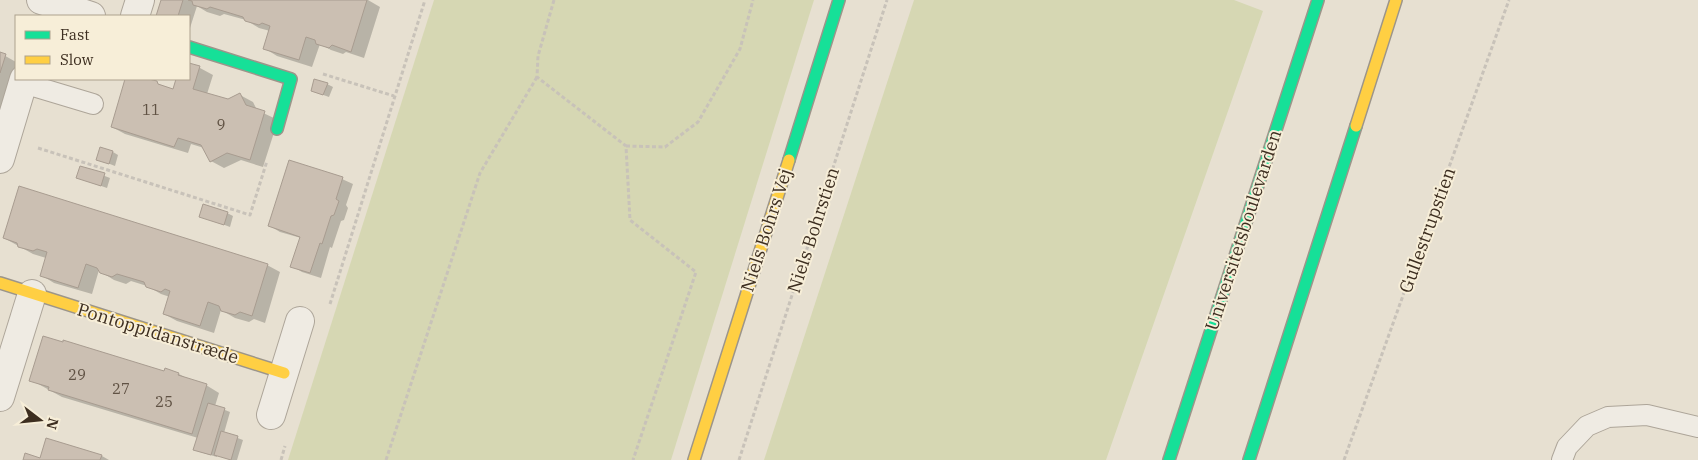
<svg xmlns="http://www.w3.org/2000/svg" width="1698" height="460" viewBox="0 0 1698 460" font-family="'IBM Plex Serif',serif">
	<rect width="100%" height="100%" fill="#e7e0d1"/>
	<!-- green -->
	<g fill="#d6d7b3">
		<polygon points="434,0 814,0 671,460 288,460"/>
		<polygon points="914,0 1234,0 1263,11 1106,460 764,460"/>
	</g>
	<!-- shadow -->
	<g fill="#0003">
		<polygon points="162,0 368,0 380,7 364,58 346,52 343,54 331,50 320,44 312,67 277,56 264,48 270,31 259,28 246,20 224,14 220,16 207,12 197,6 190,28 189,16 160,16 157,15"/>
		<polygon points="0,53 16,62 16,70 0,113"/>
		<polygon points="189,64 200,68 213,75 207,94 228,101 240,95 253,102 257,110 278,120 263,167 241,160 224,168 211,161 204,148 191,144 188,153 125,134 112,127 126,79 137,79 143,81 145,79 174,90 178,79 189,79"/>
		<polygon points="327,84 333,87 329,97 312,91"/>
		<polygon points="113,152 118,155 115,166 97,159"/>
		<polygon points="81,167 110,178 107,188 78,178"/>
		<polygon points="342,179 353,184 346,205 348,208 344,220 341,221 332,248 330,247 321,278 302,272 292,266 301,238 280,232 270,226"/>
		<polygon points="227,213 233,216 230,227 201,216"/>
		<polygon points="4,238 267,265 280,272 265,323 254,319 249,322 235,318 221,310 214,333 177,321 164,314 170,297 161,294 147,286 131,281 126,284 114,280 101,272 99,270 92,294 54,283 41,275 46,258 33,254"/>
		<polygon points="165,372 179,374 190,380 206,385 219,393 215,406 230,412 224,433 243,440 237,460 231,460 217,455 217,457 200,452 195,449 198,438 62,397 31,380"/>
		<polygon points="102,456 109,460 24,460 41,459"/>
	</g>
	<!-- building -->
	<g fill="#cbbfb2" stroke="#a89c90">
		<polygon points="161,0 183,0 178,16 156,16"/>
		<polygon points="188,0 367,0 351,52 332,45 329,48 316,44 315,40 306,37 299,60 263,49 270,26 262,23 259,25 245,21 243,17 210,7 207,9 193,5 192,1"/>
		<polygon points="0,52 6,54 0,73"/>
		<polygon points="189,63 200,66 193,89 228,99 240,93 246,105 265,111 250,160 227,153 210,162 201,145 178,138 174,147 111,127 125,79 149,79 157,81 158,84 173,89 176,79 189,79"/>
		<polygon points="314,79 328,83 323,95 311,91"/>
		<polygon points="100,147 113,151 109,164 96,160"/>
		<polygon points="289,160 343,177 336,199 339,201 334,215 331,216 322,244 320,243 310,273 290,267 300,237 268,226"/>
		<polygon points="80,166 105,173 101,186 76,178"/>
		<polygon points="19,186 268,264 252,316 240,312 235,315 221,311 219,306 208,302 200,326 163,314 170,291 165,289 161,292 146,287 144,282 117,274 112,277 100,273 97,268 86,264 78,288 40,276 47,252 37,249 33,251 18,247 17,243 3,238"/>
		<polygon points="203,204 228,212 224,225 199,217"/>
		<polygon points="43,336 63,342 63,340 164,371 165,368 179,373 178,375 207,384 192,434 48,390 49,387 29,381"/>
		<polygon points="208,403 225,408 211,455 193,450"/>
		<polygon points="221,431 238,436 231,460 214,455"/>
		<polygon points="46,438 102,455 100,460 23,460 25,453 40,458"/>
	</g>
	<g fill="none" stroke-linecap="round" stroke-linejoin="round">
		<!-- lane casing -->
		<g stroke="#ada599" stroke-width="22">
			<g id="lane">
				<polyline points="23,83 93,104"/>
				<polyline points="1562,460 1567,447 1587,426 1608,417 1647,415 1698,427"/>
			</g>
		</g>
		<!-- street casing -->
		<g stroke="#ada599" stroke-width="30">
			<g id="street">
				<polyline points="41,0 91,16"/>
				<polyline points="135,16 140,0"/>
				<polyline points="0,159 24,79"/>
				<polyline points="0,397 32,294"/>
				<polyline points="271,415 300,321"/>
			</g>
		</g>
		<!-- fast casing -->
		<g stroke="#9c958a" stroke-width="14">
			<g id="fast">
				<polyline points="189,47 291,79 277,129"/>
				<polyline points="789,160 839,0"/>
				<polyline points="1169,460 1318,0"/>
				<polyline points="1249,460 1356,126"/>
			</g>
		</g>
		<!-- slow casing -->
		<g stroke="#9c958a" stroke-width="14">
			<g id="slow">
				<polyline points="1356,126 1396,0"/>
				<polyline points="0,283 284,373"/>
				<polyline points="694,460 789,160"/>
			</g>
		</g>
		<!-- path -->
		<g stroke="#c8c2b9" stroke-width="3" stroke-dasharray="4 2.5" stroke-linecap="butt">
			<polyline points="554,0 538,56 537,77 626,146 630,220 696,272 633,460"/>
			<polyline points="323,74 394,96"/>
			<polyline points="626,146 665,147 698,122 740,49 753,0"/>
			<polyline points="38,148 250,215 267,161"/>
			<polyline points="330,304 425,0"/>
			<polyline points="281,460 285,446"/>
			<polyline points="386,460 480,173 537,77"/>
			<polyline points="739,460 887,0"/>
			<polyline points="1344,460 1509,0"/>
		</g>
		<!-- lane -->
		<use href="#lane" stroke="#efebe3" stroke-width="20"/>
		<!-- street -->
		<use href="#street" stroke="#efebe3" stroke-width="28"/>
		<!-- fast -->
		<use href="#fast" stroke="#16e098" stroke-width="11"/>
		<!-- slow -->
		<use href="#slow" stroke="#ffcf43" stroke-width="11"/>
	</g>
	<g text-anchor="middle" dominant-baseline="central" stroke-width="4" stroke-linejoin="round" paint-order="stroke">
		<!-- number labels -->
		<g font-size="15" fill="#605244">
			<text x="151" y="109">11</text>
			<text x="221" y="124">9</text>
			<text x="77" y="374">29</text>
			<text x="121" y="388">27</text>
			<text x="164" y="401">25</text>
		</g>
		<!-- street labels -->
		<g font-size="18" fill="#3d2e20" stroke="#f7eed8">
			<text transform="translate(766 230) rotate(-72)">Niels Bohrs Vej</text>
			<text transform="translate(813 230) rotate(-72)">Niels Bohrstien</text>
			<text transform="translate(1243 230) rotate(-72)">Universitetsboulevarden</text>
			<text transform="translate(1427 230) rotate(-70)">Gullestrupstien</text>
			<text transform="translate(158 333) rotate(17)">Pontoppidanstræde</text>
		</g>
	</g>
	<!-- legend -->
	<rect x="15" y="15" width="175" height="65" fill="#f7eed8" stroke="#ada18e"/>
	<rect x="25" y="31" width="25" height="8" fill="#16e098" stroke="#ada18e"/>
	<text x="60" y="40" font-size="15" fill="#3d2e20">Fast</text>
	<rect x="25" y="56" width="25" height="8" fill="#ffcf43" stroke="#ada18e"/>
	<text x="60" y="65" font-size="15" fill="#3d2e20">Slow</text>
	<!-- north arrow -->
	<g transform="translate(40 420) rotate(106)" stroke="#f7eed8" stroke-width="4" paint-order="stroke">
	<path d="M0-4L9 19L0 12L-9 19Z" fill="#3d2e20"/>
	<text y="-8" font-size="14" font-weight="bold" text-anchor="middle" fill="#3d2e20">N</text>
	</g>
</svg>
